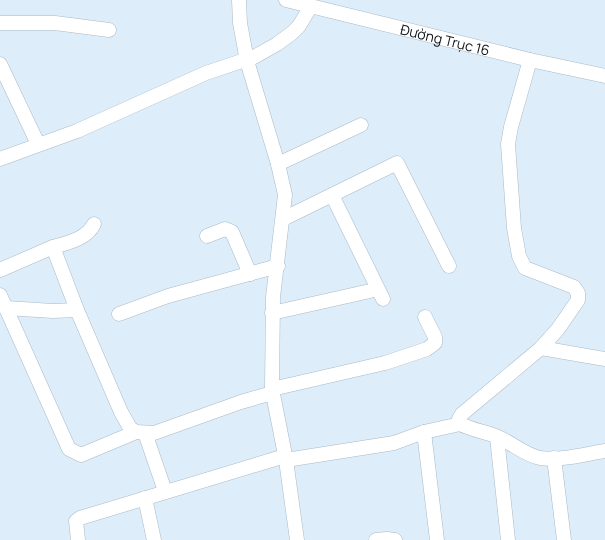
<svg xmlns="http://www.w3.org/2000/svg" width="605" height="540" viewBox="0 0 605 540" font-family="Manrope,sans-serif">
	<rect width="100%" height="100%" fill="#ddedf9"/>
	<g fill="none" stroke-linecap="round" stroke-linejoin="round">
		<!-- minor casing -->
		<g stroke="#aabac6" stroke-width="15">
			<g id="minor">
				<polyline points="239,0 240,23 247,61 278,164 285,195 273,297 272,389 286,460 297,540"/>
				<path id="s1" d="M 286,0 L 530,60 L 605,76"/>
				<polyline points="0,23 55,23 109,30"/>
				<path d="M 530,60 L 511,127 L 508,144 L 514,228 L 519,256 L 525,268 L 574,287 L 578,293 L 578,300 L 558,329 L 541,348 L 462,414 L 459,419 L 460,424 C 472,430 486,432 498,437 C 512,443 525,455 540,458 C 560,461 585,454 605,451"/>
				<polyline points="0,64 38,144"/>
				<polyline points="0,159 77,131 206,73 254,57 277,44 292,33 299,26 311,6"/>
				<polyline points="278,164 361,125"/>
				<polyline points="332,195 383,299"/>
				<polyline points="283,219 397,163 449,266"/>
				<polyline points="207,236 225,229 232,232 250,274"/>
				<path d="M 53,247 C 67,243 87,239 94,224"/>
				<polyline points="0,270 53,247 77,310 121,412 130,428 136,432 154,433 241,402 272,393"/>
				<polyline points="0,295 69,449 81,455 136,432"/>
				<polyline points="6,308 53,311 77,310"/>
				<polyline points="272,313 370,291"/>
				<polyline points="119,314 168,296 278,266"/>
				<polyline points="541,348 605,359"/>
				<polyline points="272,389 385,363 427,349 435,343 435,337 425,317"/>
				<polyline points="424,432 437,540"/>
				<polyline points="145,433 165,491"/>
				<polyline points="497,437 508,540"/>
				<polyline points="554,458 564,540"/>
				<polyline points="286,460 394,443 424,432 460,424"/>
				<polyline points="145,498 154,540"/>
				<polyline points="78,540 76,521 80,518 285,456"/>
				<polyline points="376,540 387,539 395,540"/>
			</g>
		</g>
		<!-- minor -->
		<use href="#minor" stroke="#fff" stroke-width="14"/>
	</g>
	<g text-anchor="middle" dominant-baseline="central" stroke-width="3.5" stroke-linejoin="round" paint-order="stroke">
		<!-- street labels -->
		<g font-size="14" fill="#0e1317" stroke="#ddedf9">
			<text stroke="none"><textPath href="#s1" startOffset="164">Đường Trục 16</textPath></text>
		</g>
	</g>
</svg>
